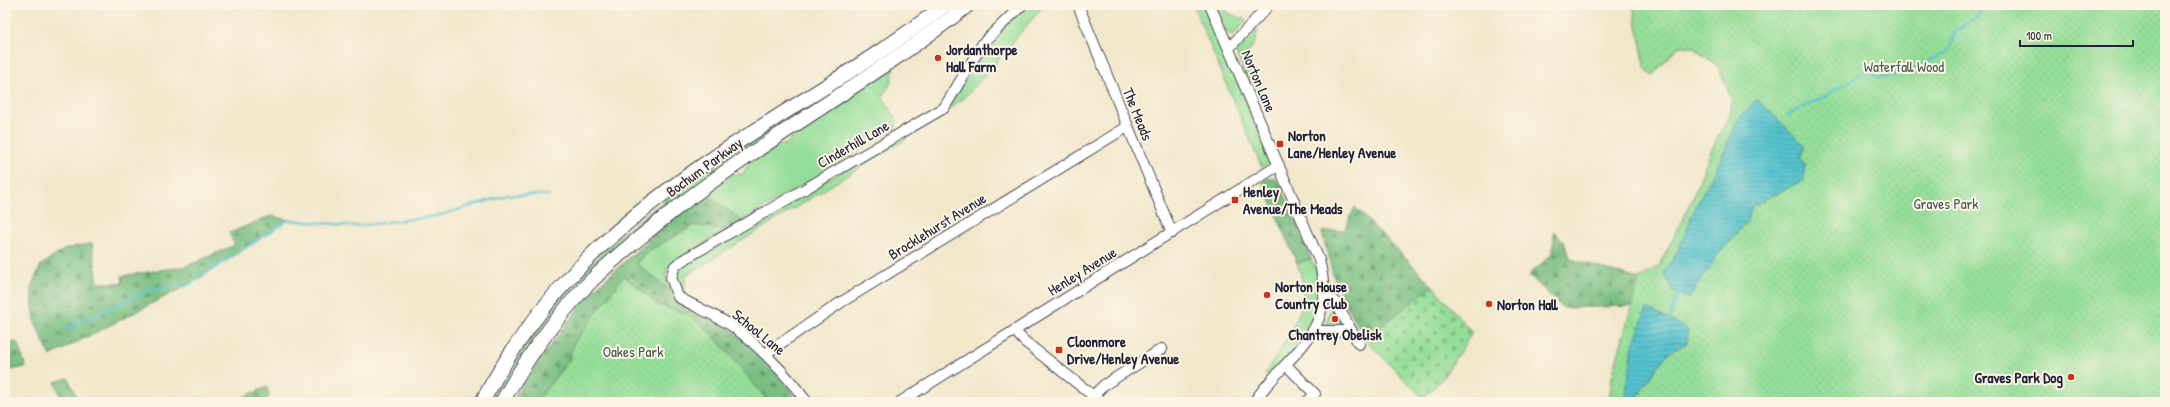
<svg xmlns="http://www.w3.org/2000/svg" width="2170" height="407" viewBox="0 0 2170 407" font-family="'Patrick Hand',sans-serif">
	<defs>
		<pattern id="forest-firs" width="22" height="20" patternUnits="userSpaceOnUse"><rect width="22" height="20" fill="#78bd81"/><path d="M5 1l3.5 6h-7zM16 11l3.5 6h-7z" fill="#62996b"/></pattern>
		<pattern id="cemetery-stones" width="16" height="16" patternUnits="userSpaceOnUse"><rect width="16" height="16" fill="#95de99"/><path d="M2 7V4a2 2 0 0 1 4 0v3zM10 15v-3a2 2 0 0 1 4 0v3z" fill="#80be85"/></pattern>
		<pattern id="park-dots" width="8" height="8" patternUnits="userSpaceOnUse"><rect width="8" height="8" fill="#95de99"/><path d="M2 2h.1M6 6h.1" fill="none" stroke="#80be85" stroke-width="1.8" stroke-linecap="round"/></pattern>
		<pattern id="water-rules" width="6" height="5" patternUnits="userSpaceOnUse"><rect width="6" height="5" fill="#55c2cd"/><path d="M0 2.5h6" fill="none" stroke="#4aa6b1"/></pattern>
	</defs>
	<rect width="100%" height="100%" fill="#fcf5e5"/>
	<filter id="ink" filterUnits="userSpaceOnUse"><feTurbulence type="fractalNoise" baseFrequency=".025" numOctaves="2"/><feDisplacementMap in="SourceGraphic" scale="8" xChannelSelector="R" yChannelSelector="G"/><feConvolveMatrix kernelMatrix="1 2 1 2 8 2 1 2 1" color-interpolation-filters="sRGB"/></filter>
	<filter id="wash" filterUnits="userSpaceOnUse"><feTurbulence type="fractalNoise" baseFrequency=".012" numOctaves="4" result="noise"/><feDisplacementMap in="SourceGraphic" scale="16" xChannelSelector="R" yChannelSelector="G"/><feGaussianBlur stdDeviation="0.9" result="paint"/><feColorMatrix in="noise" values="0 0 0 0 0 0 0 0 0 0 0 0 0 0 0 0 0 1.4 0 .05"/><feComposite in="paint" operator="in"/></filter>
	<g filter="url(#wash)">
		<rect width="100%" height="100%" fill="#f1e7cb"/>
		<!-- grass -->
		<g fill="#95de99" stroke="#5c806a">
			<polygon points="952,5 958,5 623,244 622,243 605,251 613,241 684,185"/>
			<polygon points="1029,5 1044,5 973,89 950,109 948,107 990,42 1006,23"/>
			<polygon points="1193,5 1203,5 1241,88 1270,161 1262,168"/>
			<polygon points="1214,5 1225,5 1228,13 1246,20 1233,36 1225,31"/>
			<path d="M 1257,29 C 1258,40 1253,46 1246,54 L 1262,90 L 1255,96 L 1235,50 Z"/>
			<path d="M 894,64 L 891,83 L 882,96 L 897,120 L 895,129 L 742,221 L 707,195 L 732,174 L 743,174 C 749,158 771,145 787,144 C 795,129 815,117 831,115 L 837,104 Z"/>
			<path d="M 904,135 L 906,139 L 685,276 L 685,297 C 672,283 672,275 686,262 Z"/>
			<polygon points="694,225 726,230 670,264 665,276 674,294 636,263 650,250"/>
			<polygon points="619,246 497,402 487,402 540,319 602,252 604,253"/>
			<path d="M 1311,259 C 1313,265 1317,271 1318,277 C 1327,316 1293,348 1270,374 L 1265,374 C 1276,357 1300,318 1303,299 C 1305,287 1301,274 1297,263 Z"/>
			<polygon points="1333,305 1341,317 1341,325 1332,325 1326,323"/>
		</g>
		<!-- forest -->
		<g fill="url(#forest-firs)" stroke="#4d705e">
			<polygon points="1272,177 1279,181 1311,259 1297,263 1262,181"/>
			<polygon points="707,195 742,221 726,230 694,225 650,250 636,263 674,294 730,329 772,365 799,402 769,402 713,335 690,315 658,305 625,276 574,343 569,359 536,402 512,402 522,384 589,294 688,204"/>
			<polygon points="1355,207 1433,286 1365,339 1335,282 1322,232 1344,230"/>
			<polygon points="271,216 288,220 190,284 50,356 35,323 31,287 41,265 65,249 92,243 98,283 123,283 122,276 187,266 235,245 229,233"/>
			<polygon points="1554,231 1563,241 1571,259 1639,279 1632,306 1563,308 1529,275 1553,253"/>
			<polygon points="17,342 26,367 5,371 5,343"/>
			<polygon points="68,378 79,402 63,402 55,382"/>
			<polygon points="267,387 269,397 263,402 231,402"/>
		</g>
		<!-- cemetery -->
		<polygon fill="url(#cemetery-stones)" stroke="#5c806a" points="1433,286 1472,333 1440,382 1423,398 1365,339"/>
		<!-- park -->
		<g fill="url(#park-dots)" stroke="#5c806a">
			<polygon points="1633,5 2165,5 2165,402 1609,402 1612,377 1639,279 1660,265 1693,197 1713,146 1730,115 1732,101 1718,66 1692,47 1679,46 1652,76 1645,67"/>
			<polygon points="624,276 658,305 690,315 713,335 769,402 536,402 569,360 574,343"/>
		</g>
		<!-- water -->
		<g fill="url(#water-rules)" stroke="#3c7284">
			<polygon points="1757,99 1804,145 1800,159 1805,163 1804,180 1752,206 1747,221 1716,257 1689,298 1673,292 1664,273 1679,249 1696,206 1721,159 1738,119"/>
			<polygon points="1647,308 1688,330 1687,343 1668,353 1643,387 1636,402 1625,402 1633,345"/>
		</g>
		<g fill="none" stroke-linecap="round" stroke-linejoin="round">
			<!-- stream -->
			<g stroke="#55c2cd" stroke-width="2.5">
				<polyline points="1788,116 1792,112 1824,97 1867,70 1879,77 1901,74 1948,51 1956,31 1977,17 1984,5"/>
				<polyline points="1669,320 1678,294"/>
				<polyline points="65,329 146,291 190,284 288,220 357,226 437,216 508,195 549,195"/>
				<polyline points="5,355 11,355"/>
			</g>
		</g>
	</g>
	<g filter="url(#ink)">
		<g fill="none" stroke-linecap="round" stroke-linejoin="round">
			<!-- minor casing -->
			<g stroke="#414051" stroke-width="12">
				<g id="minor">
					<polyline points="1078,5 1172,233"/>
					<path d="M 1210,5 L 1319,260 C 1339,334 1289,351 1254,402"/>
					<polyline points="1229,48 1269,5"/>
					<polyline points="1323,292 1336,303 1359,344"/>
					<polyline points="1015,331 1024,341 1101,402"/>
					<polyline points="1313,331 1344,331 1349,328"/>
					<polyline points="765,354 840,303 1127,127"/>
					<polyline points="1286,365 1315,394 1307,402"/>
					<polyline points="1093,396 1104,385 1162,349"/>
					<path d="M 807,402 C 785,373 761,347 732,326 C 715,315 696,307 678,297 L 671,277 L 675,266 L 683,260 L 944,108 L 983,43 L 1022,5"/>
					<polyline points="900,402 1279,165"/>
				</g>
			</g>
			<!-- highway casing -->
			<g stroke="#414051" stroke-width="16">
				<g id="highway">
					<path d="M 482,402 C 513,344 552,292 600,247 C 702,150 834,91 945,5"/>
					<path d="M 502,402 C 526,359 556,317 590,282 C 608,264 628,247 648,231 C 748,147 865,86 968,5"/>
				</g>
			</g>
			<!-- minor -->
			<use href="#minor" stroke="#fff" stroke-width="10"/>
			<!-- highway -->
			<use href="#highway" stroke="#fff" stroke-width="14"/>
		</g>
	</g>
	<!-- markers -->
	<g fill="#c8321e" stroke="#fcf5e5" stroke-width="1.5">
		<circle cx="938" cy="58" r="4"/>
		<rect x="1276" y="140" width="8" height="8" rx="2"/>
		<rect x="1231" y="196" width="8" height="8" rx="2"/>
		<circle cx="1267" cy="295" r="4"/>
		<circle cx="1489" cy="304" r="4"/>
		<circle cx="1335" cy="319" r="4"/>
		<rect x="1055" y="346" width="8" height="8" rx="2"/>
		<circle cx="2071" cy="377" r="4"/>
	</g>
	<g text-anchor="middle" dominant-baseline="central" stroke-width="4" stroke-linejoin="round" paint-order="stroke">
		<!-- poi labels -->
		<g font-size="15" font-weight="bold" fill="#22223b" stroke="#fcf5e5" text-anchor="start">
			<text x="946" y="49">Jordanthorpe<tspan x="946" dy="17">Hall Farm</tspan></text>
			<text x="1288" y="135">Norton<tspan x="1288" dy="17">Lane/Henley Avenue</tspan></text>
			<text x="1243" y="191">Henley<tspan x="1243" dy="17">Avenue/The Meads</tspan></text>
			<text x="1275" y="286">Norton House<tspan x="1275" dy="17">Country Club</tspan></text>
			<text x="1497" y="304">Norton Hall</text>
			<text x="1335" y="334" text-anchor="middle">Chantrey Obelisk</text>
			<text x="1067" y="341">Cloonmore<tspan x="1067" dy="17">Drive/Henley Avenue</tspan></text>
			<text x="2063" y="377" text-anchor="end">Graves Park Dog</text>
		</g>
		<!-- park labels -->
		<g font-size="15" fill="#445a57" stroke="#fcf5e5">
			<text x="1904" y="66">Waterfall Wood</text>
			<text x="1946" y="203">Graves Park</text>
			<text x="633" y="351">Oakes Park</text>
		</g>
		<!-- street labels -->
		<g font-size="15" fill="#22223b" stroke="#fcf5e5">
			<text transform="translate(1259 81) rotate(67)">Norton Lane</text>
			<text transform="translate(1138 114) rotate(68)">The Meads</text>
			<text transform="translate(853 144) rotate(-30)">Cinderhill Lane</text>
			<text transform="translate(704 167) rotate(-36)">Bochum Parkway</text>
			<text transform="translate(937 226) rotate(-32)">Brocklehurst Avenue</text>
			<text transform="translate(1082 271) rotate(-32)">Henley Avenue</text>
			<text transform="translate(759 332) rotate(39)">School Lane</text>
		</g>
	</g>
	<!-- margin -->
	<rect width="2170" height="407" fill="none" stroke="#fcf5e5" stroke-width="20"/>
	<!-- scale -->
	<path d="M2020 40v6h113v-6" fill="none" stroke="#22223b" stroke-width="2"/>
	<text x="2026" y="40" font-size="12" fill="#22223b" stroke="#fcf5e5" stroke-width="3" paint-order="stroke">100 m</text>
</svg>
